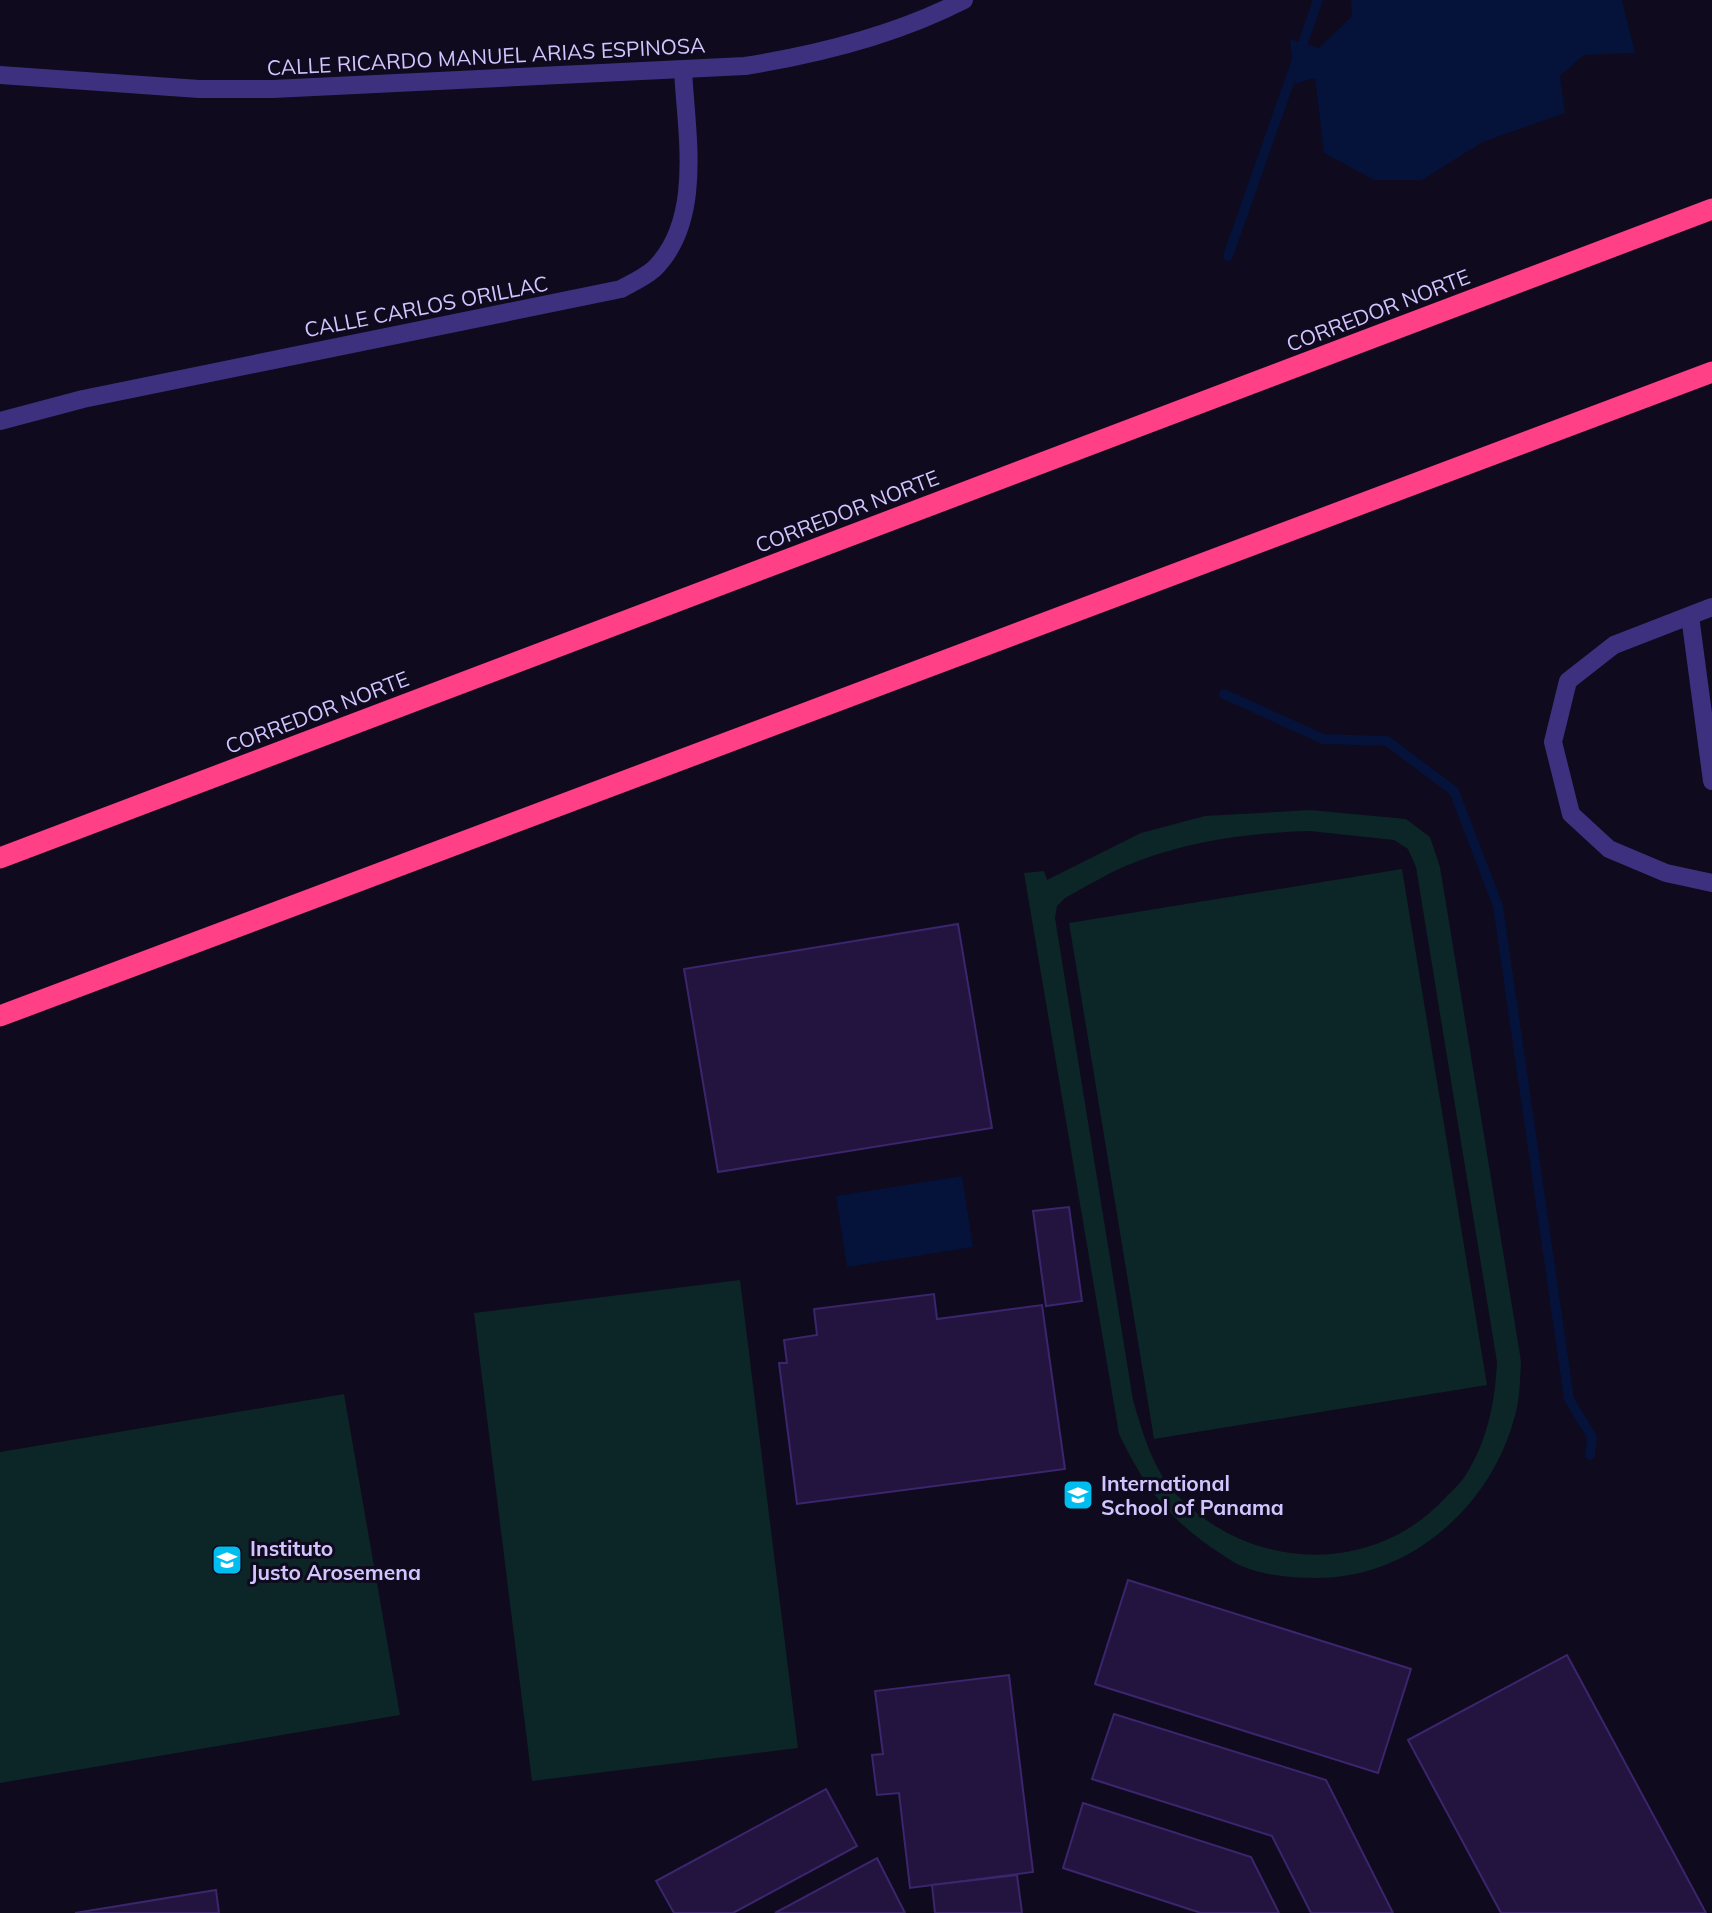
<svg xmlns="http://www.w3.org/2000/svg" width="1712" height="1913" viewBox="0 0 1712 1913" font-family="Mulish,sans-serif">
	<rect width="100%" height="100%" fill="#0f0a1d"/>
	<!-- green -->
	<g fill="#0c2527" fill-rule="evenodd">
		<path d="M 1310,810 L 1406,819 L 1430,837 L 1440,867 L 1521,1361 C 1520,1381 1520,1401 1514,1419 C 1490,1507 1410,1578 1317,1578 C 1293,1578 1266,1576 1244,1567 C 1233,1563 1222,1554 1212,1548 C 1166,1516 1143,1484 1119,1434 L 1024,873 L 1044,871 L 1047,880 L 1141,833 L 1205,816 ZM 1309,831 L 1394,840 L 1408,849 L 1416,867 L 1497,1362 C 1495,1401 1488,1439 1467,1473 C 1462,1482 1453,1490 1446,1497 C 1375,1575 1255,1572 1181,1499 C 1154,1474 1143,1434 1133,1400 L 1055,918 L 1057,906 L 1065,898 C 1087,886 1110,872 1133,863 C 1189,841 1249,833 1309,831 Z"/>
		<polygon points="1402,869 1487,1385 1154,1439 1069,923"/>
		<polygon points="740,1280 798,1748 532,1781 474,1313"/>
		<polygon points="344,1394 400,1715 0,1783 0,1452"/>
	</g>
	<!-- water -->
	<g fill="#05123a">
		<polygon points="1351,0 1622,0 1635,53 1584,55 1560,76 1565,113 1483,142 1422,180 1374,180 1324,153 1315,78 1295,84 1290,39 1319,48 1352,16"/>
		<polygon points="962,1176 973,1247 847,1267 836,1196"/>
	</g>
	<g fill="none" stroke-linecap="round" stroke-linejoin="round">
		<!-- stream -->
		<g stroke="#05123a" stroke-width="10">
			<polyline points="1228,256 1318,0"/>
			<polyline points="1224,694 1323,739 1387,741 1454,791 1498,906 1569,1399 1592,1437 1590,1455"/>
		</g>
	</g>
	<!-- building -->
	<g fill="#22143f" stroke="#3b256d" stroke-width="2">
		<polygon points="958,924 992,1128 718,1172 684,969"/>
		<polygon points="1069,1207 1082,1301 1046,1306 1033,1211"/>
		<polygon points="934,1294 937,1319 1042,1305 1065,1469 797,1504 779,1363 787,1363 784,1340 817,1335 814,1309"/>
		<polygon points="1128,1580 1411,1669 1378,1773 1095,1684"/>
		<polygon points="1567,1655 1706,1913 1501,1913 1408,1740"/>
		<polygon points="1009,1675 1033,1872 910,1888 899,1793 877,1795 872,1755 883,1754 875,1691"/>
		<polygon points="1114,1714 1326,1780 1393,1913 1311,1913 1272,1836 1092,1779"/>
		<polygon points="826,1789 857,1846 733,1913 674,1913 656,1881"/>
		<polygon points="1083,1803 1251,1857 1279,1913 1201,1913 1063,1868"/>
		<polygon points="877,1858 905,1913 775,1913"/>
		<polygon points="1017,1875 1022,1913 935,1913 932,1885"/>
		<polygon points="216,1890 219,1913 75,1913"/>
	</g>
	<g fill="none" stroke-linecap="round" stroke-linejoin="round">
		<!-- lane -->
		<g stroke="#3d317f" stroke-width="18">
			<polyline points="1712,607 1614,645 1568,681 1553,742 1571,814 1609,849 1666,873 1712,883"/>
			<polyline points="1690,616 1712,781"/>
		</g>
		<!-- street -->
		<g stroke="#3d317f" stroke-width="18">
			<path d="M 0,75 L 199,89 L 273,89 L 745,66 C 820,54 896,35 964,0"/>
			<path d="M 0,421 L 83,399 L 621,289 C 632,283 645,277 654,269 C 704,220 686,132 683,70"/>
		</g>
		<!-- highway -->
		<g stroke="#ff4086" stroke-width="21">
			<polyline points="0,858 1712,209"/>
			<polyline points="0,1016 1712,372"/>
		</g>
	</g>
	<!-- icons -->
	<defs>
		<g id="school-square" transform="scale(1.575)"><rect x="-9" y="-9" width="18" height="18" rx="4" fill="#00bdf0" stroke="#0f0a1d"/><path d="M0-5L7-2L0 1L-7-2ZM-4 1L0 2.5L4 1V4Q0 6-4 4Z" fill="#fff"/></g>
	</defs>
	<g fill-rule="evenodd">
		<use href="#school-square" x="1078" y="1495"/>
		<use href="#school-square" x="227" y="1560"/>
	</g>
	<g text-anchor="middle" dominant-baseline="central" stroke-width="6" stroke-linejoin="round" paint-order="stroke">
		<!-- street labels -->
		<g font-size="21" fill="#d2c5ff" stroke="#0f0a1d">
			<text transform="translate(486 56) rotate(-3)">CALLE RICARDO MANUEL ARIAS ESPINOSA</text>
			<text transform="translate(426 306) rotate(-11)">CALLE CARLOS ORILLAC</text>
			<text transform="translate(1378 310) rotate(-21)">CORREDOR NORTE</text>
			<text transform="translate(847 511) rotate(-21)">CORREDOR NORTE</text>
			<text transform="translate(317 712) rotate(-21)">CORREDOR NORTE</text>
		</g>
		<!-- poi labels -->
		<g font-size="21" font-weight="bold" fill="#d2c5ff" stroke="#0f0a1d" text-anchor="start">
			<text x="1101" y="1483">International<tspan x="1101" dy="24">School of Panama</tspan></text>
			<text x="250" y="1548">Instituto<tspan x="250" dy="24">Justo Arosemena</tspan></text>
		</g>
	</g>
</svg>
